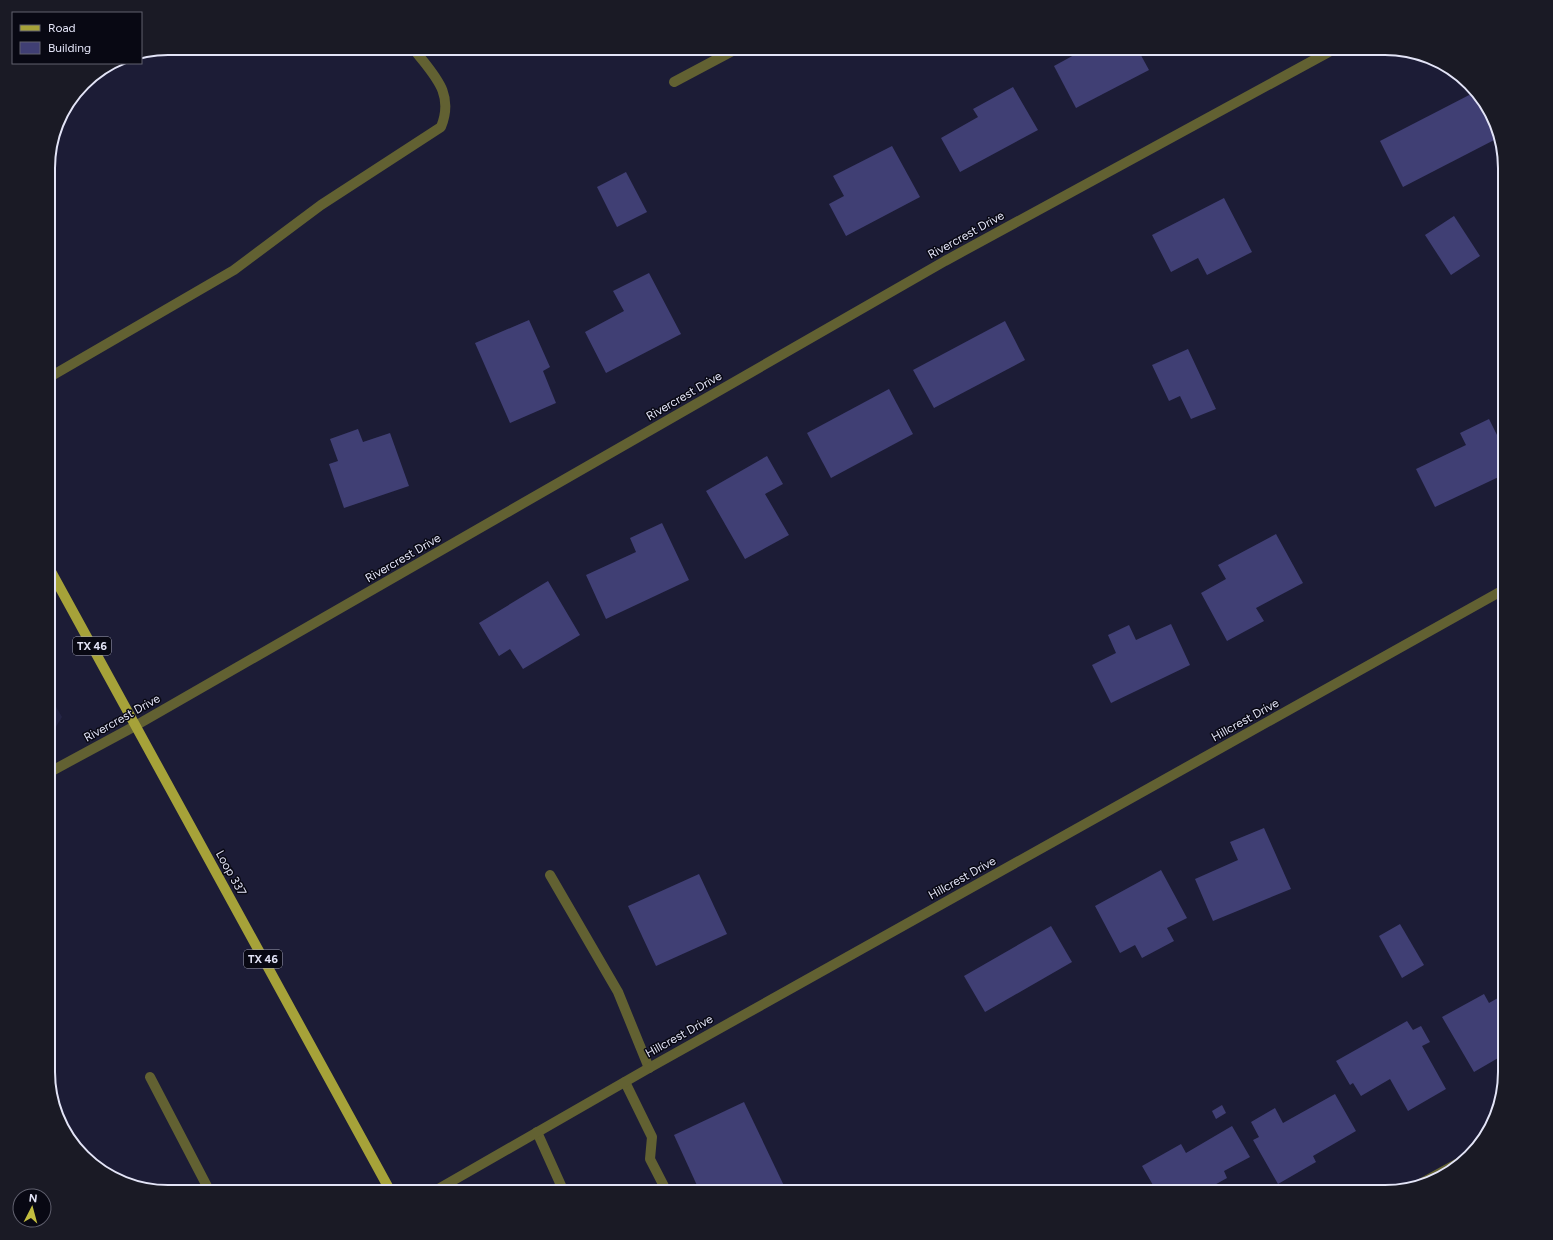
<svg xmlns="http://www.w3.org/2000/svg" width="1553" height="1240" viewBox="0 0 1553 1240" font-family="Figtree,sans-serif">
	<rect width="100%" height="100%" fill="#1c1c36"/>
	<!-- built -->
	<polygon fill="#242444" points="48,693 62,717 48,740"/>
	<!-- building -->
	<g fill="#403f74">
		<polygon points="1087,48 1137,48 1149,70 1076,108 1054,66"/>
		<polygon points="1013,87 1038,130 960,172 941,138 978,117 973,109"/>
		<polygon points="1475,92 1486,106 1495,124 1498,138 1403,187 1380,141"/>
		<polygon points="892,146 920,197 846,236 829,204 844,196 833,176"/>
		<polygon points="626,172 647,212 617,227 597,187"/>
		<polygon points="1224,198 1252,252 1207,275 1198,258 1171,272 1152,235"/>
		<polygon points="1454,216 1480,256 1451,275 1425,235"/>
		<polygon points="649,273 681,334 606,373 585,332 624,311 613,291"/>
		<polygon points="529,320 550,367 543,371 556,403 510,423 475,343"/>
		<polygon points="1005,321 1025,360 934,408 913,370"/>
		<polygon points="1188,349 1216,409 1191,419 1180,396 1169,401 1152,365"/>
		<polygon points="889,389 913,434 831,478 807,433"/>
		<polygon points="1489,419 1505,451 1505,474 1435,507 1416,469 1466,445 1460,433"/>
		<polygon points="358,429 363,442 390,433 409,486 344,508 329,464 338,461 330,439"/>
		<polygon points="767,456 783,484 765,494 789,535 745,559 706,491"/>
		<polygon points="662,523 689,580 606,619 586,575 636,552 630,538"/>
		<polygon points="1276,534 1303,583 1256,608 1264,621 1227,641 1201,593 1226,579 1218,565"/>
		<polygon points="548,581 580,635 523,669 510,649 499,656 479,623"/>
		<polygon points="1171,624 1190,665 1111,703 1092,665 1116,653 1108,635 1129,625 1136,640"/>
		<polygon points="1264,828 1291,889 1213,921 1195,879 1238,860 1230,842"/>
		<polygon points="1161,870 1187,918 1167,928 1174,941 1142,958 1135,945 1120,953 1095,906"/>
		<polygon points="699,874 727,934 656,966 628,906"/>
		<polygon points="1400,924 1424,965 1402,978 1379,936"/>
		<polygon points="1051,926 1072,962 985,1012 964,976"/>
		<polygon points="1484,994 1489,1003 1505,994 1505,1054 1474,1072 1442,1017"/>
		<polygon points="1407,1021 1413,1030 1421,1026 1430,1042 1422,1046 1446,1089 1408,1111 1390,1079 1361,1096 1353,1083 1350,1085 1336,1061"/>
		<polygon points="1335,1094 1356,1131 1313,1156 1316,1162 1278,1184 1253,1140 1259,1137 1251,1122 1275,1108 1283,1123"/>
		<polygon points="744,1102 787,1192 700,1192 674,1135"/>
		<polygon points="1222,1105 1226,1113 1216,1119 1212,1111"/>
		<polygon points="1232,1126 1250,1157 1224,1171 1227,1178 1202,1192 1157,1192 1142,1166 1181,1144 1186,1153"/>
	</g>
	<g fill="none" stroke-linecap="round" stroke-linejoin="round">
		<!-- minor -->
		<g stroke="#626132" stroke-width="10">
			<polyline points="674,82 738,48"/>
			<path d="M 48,378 L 234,270 L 321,205 L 441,127 C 455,92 433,75 413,48"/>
			<polyline points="48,773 135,726 945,261 1336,48"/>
			<polyline points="550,875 618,992 649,1068"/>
			<polyline points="150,1077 210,1192"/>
			<polyline points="625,1082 652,1137 650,1159 667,1192"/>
			<polyline points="63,1126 68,1135"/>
			<polyline points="537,1132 564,1192"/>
			<polyline points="1422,1183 1464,1160"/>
			<polyline points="433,1192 649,1068 1505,589"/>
		</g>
		<!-- major -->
		<polyline stroke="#a6a239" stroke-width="10" points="48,566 391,1192"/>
	</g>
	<g text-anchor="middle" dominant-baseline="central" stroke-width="3" stroke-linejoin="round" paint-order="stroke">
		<!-- shield labels -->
		<g fill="#080813" stroke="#a1a2b3" stroke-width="1">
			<rect x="73" y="637" width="38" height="18" rx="3"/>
			<rect x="244" y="950" width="38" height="18" rx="3"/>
		</g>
		<g font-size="11" font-weight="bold" fill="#e3e4f7">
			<text x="92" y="646">TX 46</text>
			<text x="263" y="959">TX 46</text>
		</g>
		<!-- street labels -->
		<g font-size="12" fill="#e3e4f7" stroke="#080813">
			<text transform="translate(966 235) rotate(-29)">Rivercrest Drive</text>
			<text transform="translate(684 396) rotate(-30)">Rivercrest Drive</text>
			<text transform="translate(403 558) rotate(-30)">Rivercrest Drive</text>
			<text transform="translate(122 718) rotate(-29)">Rivercrest Drive</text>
			<text transform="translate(1245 720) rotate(-29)">Hillcrest Drive</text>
			<text transform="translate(231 873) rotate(61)">Loop 337</text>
			<text transform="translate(962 878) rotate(-29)">Hillcrest Drive</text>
			<text transform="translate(679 1036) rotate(-29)">Hillcrest Drive</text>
		</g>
	</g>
	<!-- crop -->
	<path d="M0 0H1553V1240H0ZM168 55H1385A113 113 0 0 1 1498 168V1072A113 113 0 0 1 1385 1185H168A113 113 0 0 1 55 1072V168A113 113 0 0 1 168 55Z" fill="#1a1a25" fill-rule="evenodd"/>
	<path fill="none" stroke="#e3e4f7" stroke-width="2" d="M168 55H1385A113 113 0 0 1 1498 168V1072A113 113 0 0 1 1385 1185H168A113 113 0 0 1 55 1072V168A113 113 0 0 1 168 55Z"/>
	<!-- legend -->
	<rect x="12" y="12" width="130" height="52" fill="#080813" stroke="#60606e"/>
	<rect x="20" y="25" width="20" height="6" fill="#a6a239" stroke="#60606e"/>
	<text x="48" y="32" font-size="12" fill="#e3e4f7">Road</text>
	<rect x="20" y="42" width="20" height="12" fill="#403f74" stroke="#60606e"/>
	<text x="48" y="52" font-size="12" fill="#e3e4f7">Building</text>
	<!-- north arrow -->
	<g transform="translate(32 1208) rotate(6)"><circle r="19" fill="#080813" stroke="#60606e"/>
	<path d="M0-3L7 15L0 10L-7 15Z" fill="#c2bd3f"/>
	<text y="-6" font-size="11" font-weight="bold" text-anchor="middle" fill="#e3e4f7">N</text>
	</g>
</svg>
